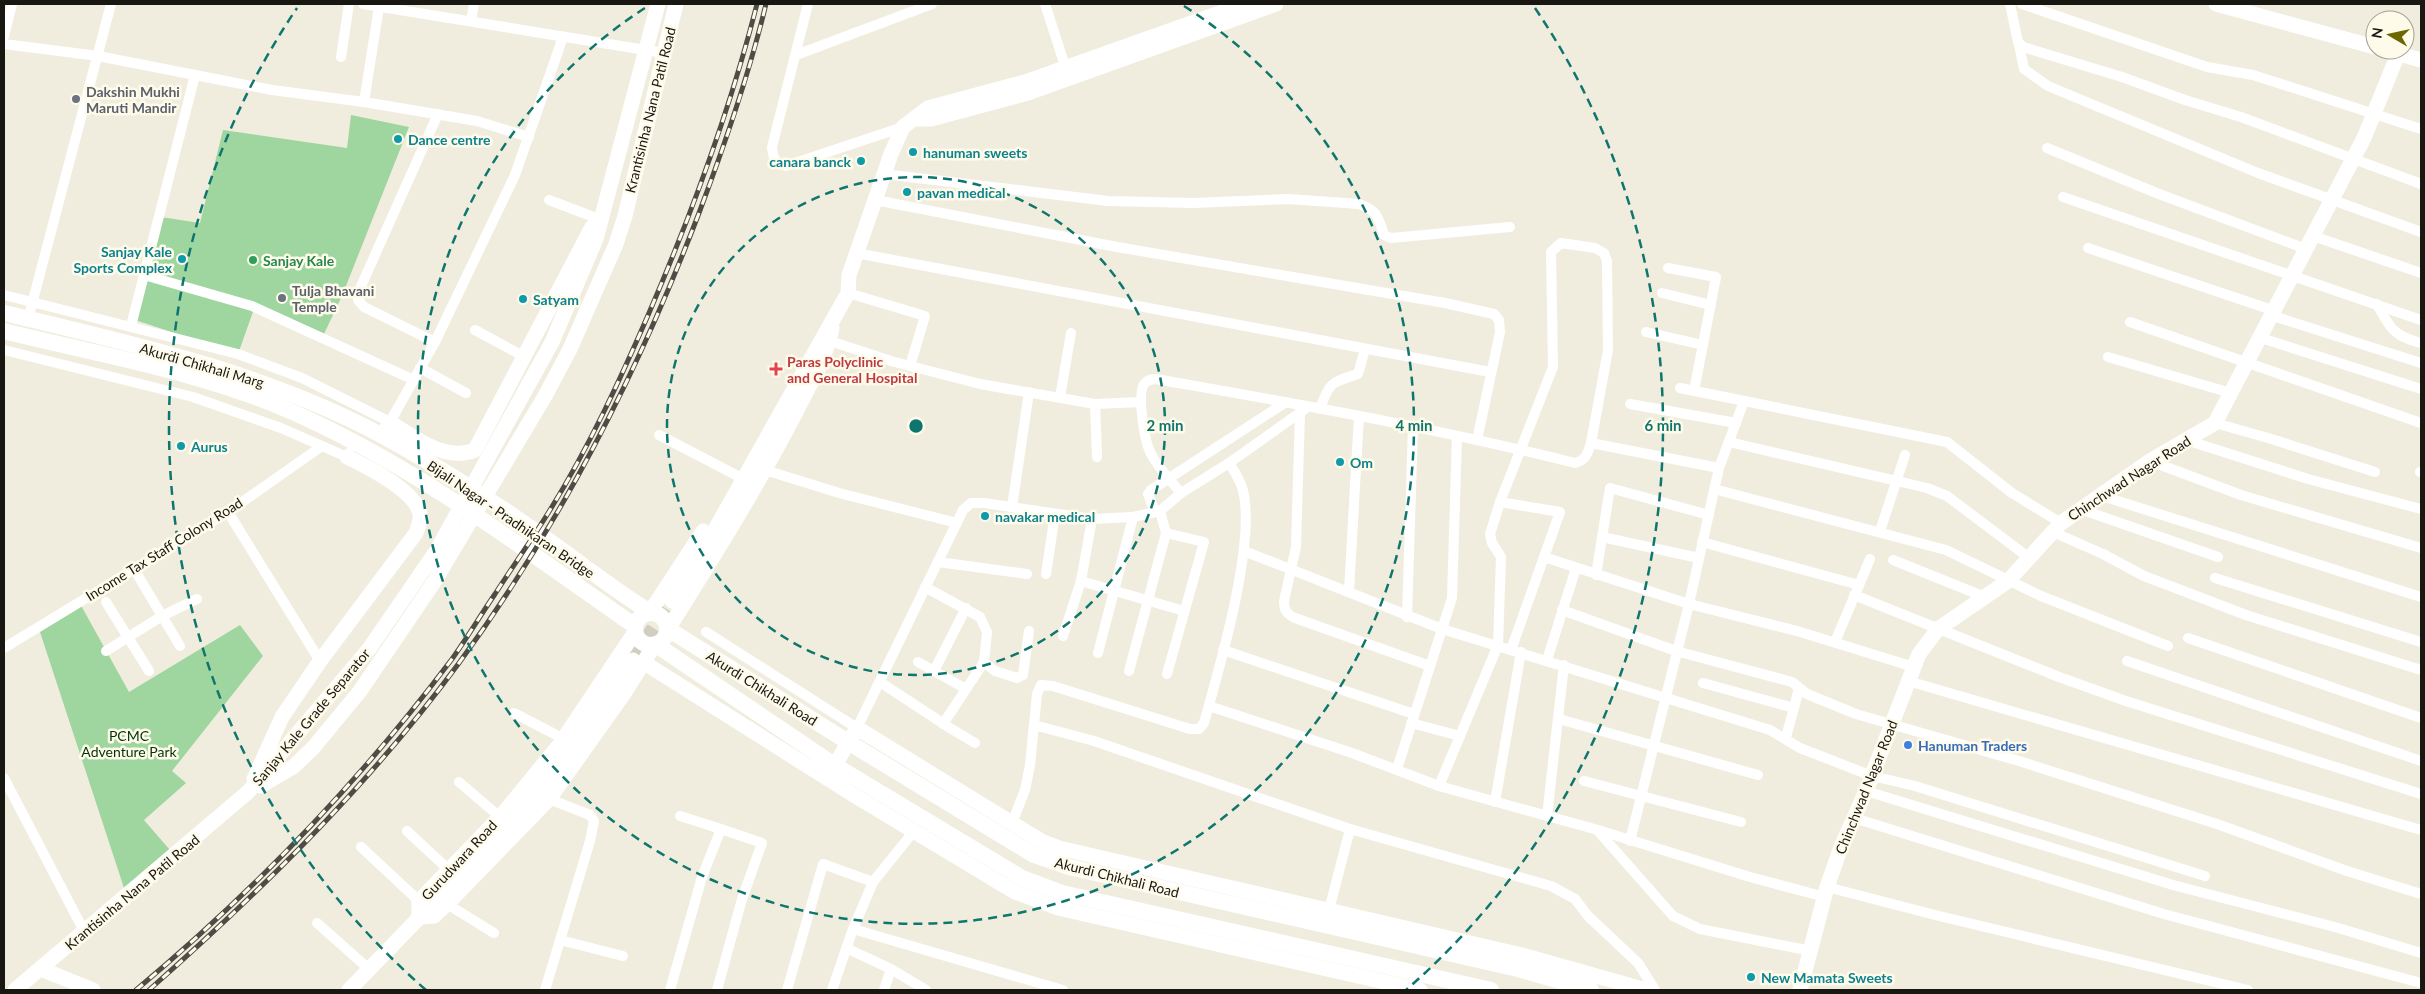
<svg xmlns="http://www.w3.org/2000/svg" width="2425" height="994" viewBox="0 0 2425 994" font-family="Lato,sans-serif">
	<rect width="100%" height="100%" fill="#f1edde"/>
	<!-- green -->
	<g fill="#9fd69f">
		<polygon points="351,115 409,127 342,296 323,336 254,309 238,354 135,320 161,217 200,223 223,130 347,148"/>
		<polygon points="78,600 129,692 240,625 263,656 172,771 186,783 144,820 170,850 124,888 38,626"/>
	</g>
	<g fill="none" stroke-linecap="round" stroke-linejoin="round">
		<!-- secondary-tunnel -->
		<polyline stroke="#d1cdbf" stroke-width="15" stroke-dasharray="15 8" stroke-linecap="butt" points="633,660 672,601"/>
		<!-- street -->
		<g stroke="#fff" stroke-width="10">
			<polyline points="363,4 664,53"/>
			<path d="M 808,4 L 772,147 C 773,158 775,163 786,166 L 903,127"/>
			<polyline points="1045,4 1066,69"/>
			<polyline points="2010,4 2018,42 2023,47 2122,77 2185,100 2241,117 2421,184"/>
			<polyline points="2022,4 2207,67 2253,75 2421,129"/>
			<polyline points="471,21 474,4"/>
			<polyline points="4,36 12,4"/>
			<polyline points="4,44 98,56 272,90 364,102 477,121 529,137"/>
			<polyline points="2019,45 2024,69 2048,86 2258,173 2421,232"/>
			<polyline points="796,55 932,4"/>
			<polyline points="341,57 349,4"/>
			<polyline points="364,102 379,7"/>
			<polyline points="2047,148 2159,194 2306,249"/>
			<path d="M 884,174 L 1108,201 L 1193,203 L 1288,199 L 1359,204 C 1378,211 1378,217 1384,235 L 1391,238 L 1510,227"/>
			<polyline points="2063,197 2421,320"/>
			<polyline points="549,200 599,219"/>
			<polyline points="875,200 1117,247 1445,303 1494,314 1499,320 1500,332 1477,440"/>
			<polyline points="2313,236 2421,273"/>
			<polyline points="2088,248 2275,311"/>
			<polyline points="856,253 1490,372"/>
			<polyline points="1668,268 1716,277 1694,391"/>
			<polyline points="144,275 252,306 414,380"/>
			<polyline points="848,293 925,316 910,366"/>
			<polyline points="1662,293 1711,305"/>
			<polyline points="4,295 238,354 302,378 390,422 435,342 515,175 563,37"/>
			<path d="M 2377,304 C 2390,328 2393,336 2421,343"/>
			<polyline points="2273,316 2421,363"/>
			<polyline points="28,319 111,4"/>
			<polyline points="2130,322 2421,423"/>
			<polyline points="131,326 195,75"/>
			<polyline points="475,330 525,357"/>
			<polyline points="1646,332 1703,345"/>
			<polyline points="2261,338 2421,389"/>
			<polyline points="830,341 891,361 980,384 1095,404 1141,402"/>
			<polyline points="435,342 364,307 358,300 358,293 438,114"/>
			<polyline points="4,350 193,397 281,428 347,457 349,453"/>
			<polyline points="2108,357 2231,393"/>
			<polyline points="420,368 466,393"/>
			<polyline points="1680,388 1947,442 2012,493 2061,523"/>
			<polyline points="1060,397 1071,333"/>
			<polyline points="1095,404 1097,457"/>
			<polyline points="1630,404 1736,423"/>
			<path d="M 1320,409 C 1329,382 1332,382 1358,374 L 1365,349"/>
			<path d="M 1300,412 L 1296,547 L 1284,601 C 1284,611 1287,614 1295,618 L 1430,666"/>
			<polyline points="2215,423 2268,438 2375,472"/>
			<polyline points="659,435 736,475"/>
			<polyline points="2186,440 2308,479 2421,509"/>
			<polyline points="1729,442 1927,488 1947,496 2028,557"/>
			<polyline points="1591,443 1719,468"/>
			<polyline points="2150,461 2241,495 2421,548"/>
			<polyline points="765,470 839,493 957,523"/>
			<polyline points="2420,472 2421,472"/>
			<polyline points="1714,489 1946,550 2041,596 2168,646"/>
			<path d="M 1181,493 C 1170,480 1158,468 1150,452 C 1145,441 1136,392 1145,383 C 1148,380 1152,379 1156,379 C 1296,404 1437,428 1575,463 C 1586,460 1588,453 1591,443 L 1608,350 L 1607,261 L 1604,253 L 1595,248 L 1561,243 L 1551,252 L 1553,367 L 1500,502 L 1490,534 L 1492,543 L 1501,557 L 1498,645 L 1439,786"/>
			<polyline points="2099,495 2421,597"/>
			<polyline points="1500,502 1560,512 1511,650"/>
			<polyline points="1012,507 1029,392"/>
			<polyline points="2080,509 2218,557"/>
			<polyline points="228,512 320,661"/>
			<polyline points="1155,512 1148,494 1151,490 1286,402"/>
			<polyline points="1880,531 1905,455"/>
			<polyline points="2053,532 2103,554 2144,576 2246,615 2421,670"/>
			<polyline points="1166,533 1204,542 1167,674"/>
			<polyline points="1602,537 1699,558"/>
			<polyline points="1702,542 1859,585"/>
			<polyline points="1244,551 1442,629 1770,730 1800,748 1872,776 1915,786 2205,876"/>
			<polyline points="1544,557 1689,604 1797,631 1914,667"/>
			<polyline points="1893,560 1985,597"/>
			<polyline points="938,562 1027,574"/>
			<polyline points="134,569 180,646"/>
			<polyline points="1046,574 1055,514"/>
			<polyline points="1596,575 1610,488 1709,515"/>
			<polyline points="2215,578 2421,642"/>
			<polyline points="1081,581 1184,611"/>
			<polyline points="925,587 980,617 987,632 984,662 995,671 1017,678 1023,675 1029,631"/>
			<polyline points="1349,591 1359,416"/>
			<polyline points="1854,595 2059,677 2126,701 2421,794"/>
			<polyline points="106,602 149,671"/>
			<polyline points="1562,610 1676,651 1792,682 1807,694 1856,714 2019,761 2217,824 2347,871 2421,894"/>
			<polyline points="1407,617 1413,427"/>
			<polyline points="706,632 857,728 963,510 971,503 984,503 1092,519 1133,517 1160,511 1181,493 1229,463 1308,407"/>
			<polyline points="1063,636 1081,581 1092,519"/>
			<polyline points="2188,638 2421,718"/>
			<polyline points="1835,642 1870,559"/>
			<polyline points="4,648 228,512 322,446"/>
			<polyline points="1223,650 1414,714"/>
			<polyline points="106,651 162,616 197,599"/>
			<polyline points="1098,653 1133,517"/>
			<polyline points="1547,660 1576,568"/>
			<polyline points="2127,661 2421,761"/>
			<polyline points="918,662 966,689"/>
			<polyline points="934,671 966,608"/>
			<polyline points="1129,671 1166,533 1160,511"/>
			<polyline points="1908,681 2421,830"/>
			<polyline points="880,682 950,728 975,743"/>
			<polyline points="1703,683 1794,708 1799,688"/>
			<polyline points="1209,706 1352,753 1439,786 1598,830 1750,877 1825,897"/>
			<polyline points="514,713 564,739"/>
			<polyline points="1559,719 1758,775"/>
			<polyline points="1411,723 1460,736"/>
			<polyline points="943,724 984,662"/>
			<polyline points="1034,725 1094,741 1350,829 1551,886 1575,899 1588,916 1638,963 1655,990"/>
			<polyline points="1786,737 1794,708"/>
			<polyline points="1397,769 1452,598 1457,436"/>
			<polyline points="4,778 84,931"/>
			<polyline points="1584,781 1741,822"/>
			<polyline points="459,782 500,817"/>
			<polyline points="1866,791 2173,885 2335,927 2421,953"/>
			<polyline points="1495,802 1521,652"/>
			<polyline points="680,816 721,829"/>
			<polyline points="1547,816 1564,665"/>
			<polyline points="1854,818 2164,914 2421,983"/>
			<path d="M 1012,823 L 1025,790 L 1030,765 L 1037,694 L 1041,685 L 1053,686 L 1190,729 L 1199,729 L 1204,723 C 1219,669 1258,538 1242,487 C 1239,478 1234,471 1229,463"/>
			<polyline points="407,831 449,870"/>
			<polyline points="1598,831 1673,916 1700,929 1811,951"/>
			<polyline points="1630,841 1689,604 1719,468 1744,401"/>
			<polyline points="361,847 419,901"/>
			<polyline points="1827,887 1935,915 2248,990"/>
			<polyline points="447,904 494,933"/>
			<polyline points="1329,910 1350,829"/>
			<polyline points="317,923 370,970"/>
			<polyline points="853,929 1063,990"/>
			<polyline points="560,940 623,956"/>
			<polyline points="846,948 891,969 926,990"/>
			<polyline points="545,990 590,841 594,821 590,815 549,799"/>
			<polyline points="670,990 702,877 721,829 762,843 742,899 717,990"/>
			<polyline points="787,990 823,864 873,882"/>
			<polyline points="832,990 853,929 873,882 914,831"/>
			<polyline points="884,990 891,969"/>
		</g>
		<!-- secondary -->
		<g stroke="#fff" stroke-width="15">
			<polyline points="2216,4 2375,47"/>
			<polyline points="2385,50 2421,60"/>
			<polyline points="916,119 931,119 1028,93 1276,4"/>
			<path d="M 382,436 L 390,422 C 414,438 446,462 475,450 L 592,227"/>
			<polyline points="672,601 721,519 848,293 849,275 891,154 903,127 928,108 1025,82 1245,4"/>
			<polyline points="650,612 703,531"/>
			<path d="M 668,629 C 713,558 757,487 796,412 C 810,384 826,358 832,328"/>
			<polyline points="643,662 852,794 1015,892 1058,908 1420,990"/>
			<polyline points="827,778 857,728 1041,841 1059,848 1522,955 1646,990"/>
			<path d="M 254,779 L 282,717 L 320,661 L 416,533 C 418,527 421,521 420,514 C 416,491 366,466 347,457"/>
			<polyline points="260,786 293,767 313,748 360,691 434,582 545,396 570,349 616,244 625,216 676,4"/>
			<polyline points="419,917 419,901 502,815 560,744 635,632"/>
			<polyline points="421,917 434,916 447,904 549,799 623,695 655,644"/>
			<polyline points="41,969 93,990"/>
			<polyline points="15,990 248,792 369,649 437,550 552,342 596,239 658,4"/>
			<polyline points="349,990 479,856 541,785 601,709 633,660"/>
			<polyline points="1800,990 1827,887 1841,847 1866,791 1919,654 1938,629 2008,581 2061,523 2150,461 2215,423 2364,138 2398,54"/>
		</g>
		<!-- primary -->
		<g stroke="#fff" stroke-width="16">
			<path d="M 4,313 C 133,344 263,372 381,435 C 444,469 505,509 563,551 C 592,572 619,593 650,612"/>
			<path d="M 4,331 C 99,355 198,371 288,410 C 414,465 523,548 635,626"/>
			<circle cx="651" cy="629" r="16"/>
			<polyline points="668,629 848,742 1034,855 1069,867 1518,969 1591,990"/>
			<polyline points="655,644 834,765 1022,878 1062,893 1491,990"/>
		</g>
		<!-- rail casing -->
		<g stroke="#4f4c45" stroke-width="5">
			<g id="rail">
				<path d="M 136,990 C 252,893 361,780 452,659 C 467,638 480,616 495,594 C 513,566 533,538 550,510 C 589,447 620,380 649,313 C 692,213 730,110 757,4"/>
				<path d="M 149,990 C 261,891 370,784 459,663 C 560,525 638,373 699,213 C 725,144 749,75 766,4"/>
			</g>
		</g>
		<!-- rail -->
		<use href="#rail" stroke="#fffbeb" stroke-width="3" stroke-dasharray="9" stroke-linecap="butt"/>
	</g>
	<!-- distance rings -->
	<g fill="none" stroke="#0f766e" stroke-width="2.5" stroke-dasharray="9 6">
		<circle cx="916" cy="426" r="249"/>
		<path d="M1184 6A498 498 0 1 1 648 6"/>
		<path d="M426 990A747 747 0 0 1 297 8M1535 8A747 747 0 0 1 1406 990"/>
	</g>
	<!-- markers -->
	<g fill="#6b7280" stroke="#fffbeb" stroke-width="2">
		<circle cx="76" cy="99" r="5"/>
		<circle cx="282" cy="298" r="5"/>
	</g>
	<g fill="#0f9aa8" stroke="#fffbeb" stroke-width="2">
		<circle cx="398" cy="139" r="5"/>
		<circle cx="913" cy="152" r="5"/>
		<circle cx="861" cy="161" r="5"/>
		<circle cx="907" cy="192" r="5"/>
		<circle cx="182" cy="259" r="5"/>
		<circle cx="523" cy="299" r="5"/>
		<circle cx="181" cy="446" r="5"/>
		<circle cx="1340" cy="462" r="5"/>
		<circle cx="985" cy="516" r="5"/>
		<circle cx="1751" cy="977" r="5"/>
	</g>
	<circle fill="#2e9e5b" stroke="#fffbeb" stroke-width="2" cx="253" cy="260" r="5"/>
	<path fill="#e0444e" stroke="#fffbeb" stroke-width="2" d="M773.5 361.5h5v5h5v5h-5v5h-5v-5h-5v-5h5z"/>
	<circle fill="#3f7fe0" stroke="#fffbeb" stroke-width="2" cx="1908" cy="745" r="5"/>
	<g text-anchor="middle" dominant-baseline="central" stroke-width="5" stroke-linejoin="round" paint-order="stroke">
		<!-- worship labels -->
		<g font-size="14" font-weight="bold" fill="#5b616d" stroke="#fffbeb" text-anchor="start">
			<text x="86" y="91">Dakshin Mukhi<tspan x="86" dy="16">Maruti Mandir</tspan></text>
			<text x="292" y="290">Tulja Bhavani<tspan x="292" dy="16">Temple</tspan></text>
		</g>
		<!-- street labels -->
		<g font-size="14" fill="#191712" stroke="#fffbeb">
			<text transform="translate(650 110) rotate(-76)">Krantisinha Nana Patil Road</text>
			<text transform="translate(202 365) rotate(16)">Akurdi Chikhali Marg</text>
			<text transform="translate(2129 478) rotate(-33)">Chinchwad Nagar Road</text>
			<text transform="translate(511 519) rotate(34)">Bijali Nagar - Pradhikaran Bridge</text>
			<text transform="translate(164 549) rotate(-32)">Income Tax Staff Colony Road</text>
			<text transform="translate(762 688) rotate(32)">Akurdi Chikhali Road</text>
			<text transform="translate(311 717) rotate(-50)">Sanjay Kale Grade Separator</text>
			<text transform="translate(1866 787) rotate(-68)">Chinchwad Nagar Road</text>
			<text transform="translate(459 860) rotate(-47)">Gurudwara Road</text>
			<text transform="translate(1117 877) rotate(14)">Akurdi Chikhali Road</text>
			<text transform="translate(132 892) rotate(-40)">Krantisinha Nana Patil Road</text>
		</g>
		<!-- culture labels -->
		<g font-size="14" font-weight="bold" fill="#0d838f" stroke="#fffbeb" text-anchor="start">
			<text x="408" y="139">Dance centre</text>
			<text x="923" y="152">hanuman sweets</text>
			<text x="851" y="161" text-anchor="end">canara banck</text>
			<text x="917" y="192">pavan medical</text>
			<text x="172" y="251" text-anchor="end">Sanjay Kale<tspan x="172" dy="16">Sports Complex</tspan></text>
			<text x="533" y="299">Satyam</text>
			<text x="191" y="446">Aurus</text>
			<text x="1350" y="462">Om</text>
			<text x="995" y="516">navakar medical</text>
			<text x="1761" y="977">New Mamata Sweets</text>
		</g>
		<!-- leisure labels -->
		<g font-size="14" font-weight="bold" fill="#27864d" stroke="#fffbeb" text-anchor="start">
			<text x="263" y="260">Sanjay Kale</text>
		</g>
		<!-- health labels -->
		<g font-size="14" font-weight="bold" fill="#be3a42" stroke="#fffbeb" text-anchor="start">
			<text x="787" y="361">Paras Polyclinic<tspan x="787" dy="16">and General Hospital</tspan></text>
		</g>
		<!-- park labels -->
		<g font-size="14" fill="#003405" stroke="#fffbeb">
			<text x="129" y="735">PCMC<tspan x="129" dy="16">Adventure Park</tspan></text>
		</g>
		<!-- shop labels -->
		<g font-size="14" font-weight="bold" fill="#366cbe" stroke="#fffbeb" text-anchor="start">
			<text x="1918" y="745">Hanuman Traders</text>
		</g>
	</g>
	<circle cx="916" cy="426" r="8" fill="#0f766e" stroke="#fffbeb" stroke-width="2.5"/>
	<g font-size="15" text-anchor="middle" font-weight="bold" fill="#0f766e" stroke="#fffbeb" stroke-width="5" stroke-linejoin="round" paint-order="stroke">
		<text x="1165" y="431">2 min</text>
		<text x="1414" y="431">4 min</text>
		<text x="1663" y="431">6 min</text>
	</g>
	<!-- border -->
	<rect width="2425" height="994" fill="none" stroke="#191712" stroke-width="10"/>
	<!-- north arrow -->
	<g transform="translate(2390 35) rotate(279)"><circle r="24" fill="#fffbeb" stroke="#a3a094"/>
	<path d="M0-4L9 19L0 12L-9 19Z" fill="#6c6700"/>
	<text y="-8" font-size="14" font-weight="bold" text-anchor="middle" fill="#191712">N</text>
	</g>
</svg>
